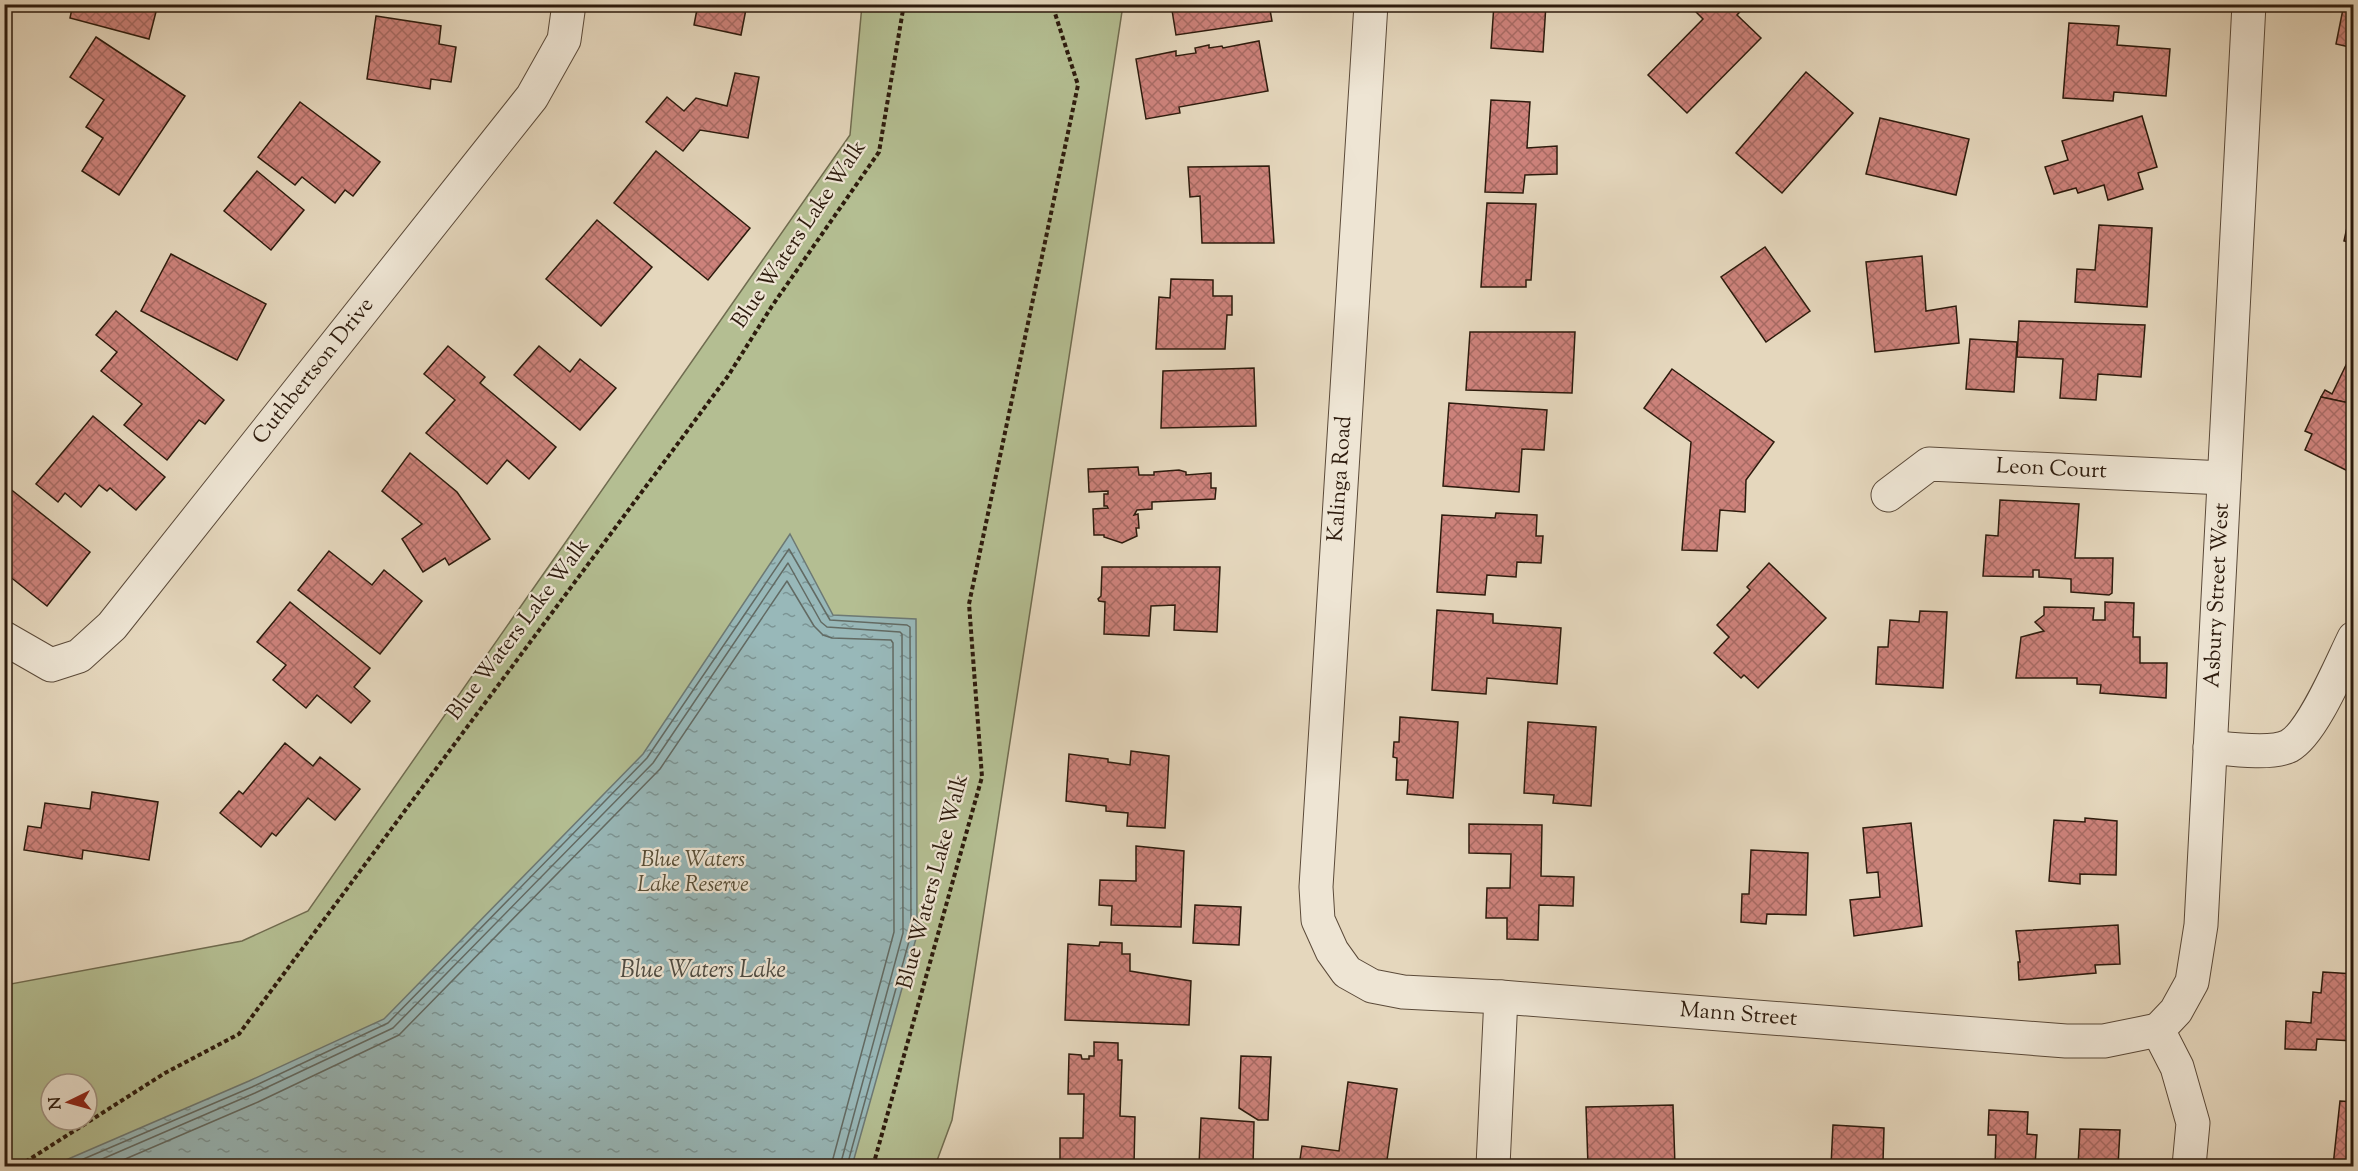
<svg xmlns="http://www.w3.org/2000/svg" width="2358" height="1171" viewBox="0 0 2358 1171" font-family="'Sorts Mill Goudy',serif">
	<defs>
		<pattern id="water-ripples" width="26" height="14" patternUnits="userSpaceOnUse" patternTransform="scale(1.5)"><rect width="26" height="14" fill="#98b8b9"/><path d="M2 4q2-2 4 0t4 0M15 11q2-2 4 0t4 0" fill="none" stroke="#7c9595"/></pattern>
		<pattern id="building-cross-hatch" width="8" height="8" patternUnits="userSpaceOnUse" patternTransform="scale(1.5)"><rect width="8" height="8" fill="#cd827b"/><path d="M0 0l8 8M0 8l8-8" fill="none" stroke="#a76a63"/></pattern>
	</defs>
	<rect width="100%" height="100%" fill="#e5d7bd"/>
	<filter id="stains"><feTurbulence type="fractalNoise" baseFrequency=".00333" numOctaves="4"/><feColorMatrix values="0 0 0 0 .2 0 0 0 0 .09 0 0 0 0 .02 0 0 0 .5 -.17"/></filter>
	<radialGradient id="worn" r=".72"><stop offset=".6" stop-color="#630" stop-opacity="0"/><stop offset="1" stop-color="#630" stop-opacity=".3"/></radialGradient>
	<!-- park -->
	<path fill="#b4be92" stroke="#706c50" stroke-width="1.5" fill-rule="evenodd" d="M 862,5 L 1123,5 L 952,1120 L 935,1166 L 5,1166 L 5,985 L 242,941 L 308,911 L 850,135 ZM 51,1084 L 87,1084 L 87,1120 L 51,1120 Z"/>
	<!-- water -->
	<polygon fill="url(#water-ripples)" stroke="#6d7974" stroke-width="1.5" points="790,534 833,615 916,619 917,935 852,1166 52,1166 249,1081 384,1019 643,754"/>
	<g fill="none" stroke-linecap="round" stroke-linejoin="round">
		<!-- shore -->
		<g stroke="#626a63" stroke-width="1.5">
			<polyline points="67,1166 252,1087 388,1023 647,758 789,549 830,620 907,625 910,627 911,934 847,1166"/>
			<polyline points="86,1166 255,1093 393,1028 653,763 788,563 821,622 827,627 900,632 902,634 903,933 840,1166"/>
			<polyline points="109,1166 258,1102 399,1035 660,769 787,581 814,626 823,635 832,638 891,640 893,643 894,932 831,1166"/>
		</g>
	</g>
	<!-- building -->
	<g fill="url(#building-cross-hatch)" stroke="#2d1b0d" stroke-width="1.5">
		<polygon points="73,4 158,4 149,39 70,18"/>
		<polygon points="698,4 747,4 741,35 694,25"/>
		<polygon points="1171,4 1269,4 1272,21 1176,35"/>
		<polygon points="1494,4 1546,4 1543,52 1491,48"/>
		<polygon points="1693,4 1747,4 1737,15 1761,38 1687,113 1648,75 1703,19 1691,7"/>
		<polygon points="2344,4 2354,4 2354,48 2336,44"/>
		<polygon points="376,16 441,26 439,44 456,47 451,82 431,79 430,89 367,79"/>
		<polygon points="2069,23 2119,26 2117,45 2170,49 2166,96 2114,92 2113,101 2063,98"/>
		<polygon points="96,37 185,96 119,195 82,171 103,138 86,127 104,100 70,77"/>
		<polygon points="1259,41 1268,91 1179,107 1180,113 1146,119 1136,59 1176,51 1176,56 1196,53 1195,48 1209,45 1209,48 1222,46 1223,48"/>
		<polygon points="1806,72 1853,113 1782,193 1736,153"/>
		<polygon points="735,73 759,77 748,138 700,130 683,151 646,122 667,97 684,111 696,98 727,106"/>
		<polygon points="1491,100 1530,102 1527,148 1557,146 1557,174 1525,175 1523,193 1485,192"/>
		<polygon points="300,102 380,162 353,196 345,190 335,203 302,177 295,185 258,157"/>
		<polygon points="2142,116 2157,167 2138,173 2143,189 2108,200 2104,185 2078,193 2076,188 2054,194 2045,167 2068,160 2062,141"/>
		<polygon points="1880,118 1969,139 1956,195 1866,174"/>
		<polygon points="656,151 750,228 708,280 614,203"/>
		<polygon points="1269,166 1274,243 1202,243 1200,196 1190,197 1188,167"/>
		<polygon points="257,171 304,210 271,250 224,211"/>
		<polygon points="2354,196 2354,243 2344,241"/>
		<polygon points="1487,203 1536,204 1531,280 1526,280 1526,287 1481,287"/>
		<polygon points="597,220 652,267 601,326 546,279"/>
		<polygon points="2099,225 2152,228 2147,307 2075,302 2077,269 2095,270"/>
		<polygon points="1765,247 1810,311 1766,342 1721,277"/>
		<polygon points="171,254 266,304 237,360 141,311"/>
		<polygon points="1922,256 1926,311 1956,306 1959,343 1875,352 1866,262"/>
		<polygon points="1171,279 1213,280 1213,296 1232,296 1232,315 1227,315 1225,349 1156,349 1159,297 1170,298"/>
		<polygon points="116,311 224,400 205,424 199,420 167,460 124,425 142,404 101,371 117,352 96,335"/>
		<polygon points="2019,321 2145,325 2141,377 2098,374 2096,400 2060,398 2063,359 2017,357"/>
		<polygon points="1470,332 1575,332 1572,393 1466,390"/>
		<polygon points="1970,339 2017,342 2014,392 1966,389"/>
		<polygon points="448,346 485,377 480,383 556,447 529,479 507,460 487,484 426,433 455,400 424,374"/>
		<polygon points="539,346 570,372 580,359 616,388 580,430 514,375"/>
		<polygon points="2348,361 2354,364 2354,404 2321,397 2325,390 2332,394"/>
		<polygon points="1254,368 1256,426 1161,428 1163,371"/>
		<polygon points="1672,369 1774,442 1746,480 1745,512 1720,510 1717,551 1682,550 1691,442 1644,408"/>
		<polygon points="2321,397 2354,404 2354,474 2305,450 2312,434 2305,431"/>
		<polygon points="1449,403 1547,410 1544,450 1522,449 1519,492 1443,486"/>
		<polygon points="93,416 165,477 136,510 110,488 107,491 99,485 81,507 65,493 58,502 36,484"/>
		<polygon points="410,453 457,492 490,539 449,565 445,558 423,572 402,539 422,524 382,491"/>
		<polygon points="1138,467 1139,475 1154,475 1154,472 1179,470 1186,472 1186,475 1211,473 1211,488 1216,488 1215,499 1152,502 1152,509 1137,510 1134,515 1138,514 1139,528 1136,528 1137,536 1122,543 1104,537 1104,535 1094,535 1093,509 1108,508 1107,506 1104,506 1104,494 1108,494 1108,491 1089,492 1088,469"/>
		<polygon points="4,484 90,552 47,606 4,572"/>
		<polygon points="2000,500 2079,504 2075,558 2113,558 2112,593 2109,595 2071,592 2071,579 2039,577 2039,570 2033,570 2033,577 1983,576 1986,535 1998,536"/>
		<polygon points="1496,513 1537,515 1536,536 1543,536 1541,563 1517,562 1516,577 1487,575 1485,595 1437,592 1442,515 1495,518"/>
		<polygon points="329,551 372,585 384,570 422,601 380,654 298,590"/>
		<polygon points="1769,563 1826,618 1758,688 1744,675 1741,678 1714,653 1729,637 1717,625 1750,590 1747,587"/>
		<polygon points="1102,567 1220,567 1217,632 1174,630 1175,605 1151,606 1149,636 1104,634 1105,602 1099,601 1098,599 1101,596"/>
		<polygon points="290,602 370,668 354,687 370,701 351,723 317,695 306,708 273,680 286,665 257,642"/>
		<polygon points="2105,602 2134,603 2133,637 2140,637 2140,663 2167,663 2166,698 2100,693 2101,685 2077,684 2077,678 2016,678 2021,637 2044,631 2035,622 2044,615 2044,607 2094,608 2093,620 2105,620"/>
		<polygon points="1437,610 1493,614 1493,623 1561,628 1557,684 1487,678 1486,694 1432,690"/>
		<polygon points="1920,611 1947,612 1943,688 1876,684 1878,647 1888,647 1890,620 1919,622"/>
		<polygon points="1400,717 1458,722 1453,798 1407,794 1408,780 1396,780 1397,758 1393,757 1394,742 1399,742"/>
		<polygon points="1528,722 1596,727 1591,806 1553,803 1554,795 1524,793"/>
		<polygon points="285,743 313,766 320,757 360,789 335,820 308,798 276,836 272,833 261,847 220,813 239,791 243,794"/>
		<polygon points="1131,751 1169,756 1165,828 1127,826 1128,813 1106,811 1106,806 1066,801 1069,754 1108,759 1108,762 1130,765"/>
		<polygon points="92,792 158,802 149,860 83,850 82,859 24,850 28,826 41,828 45,803 90,809"/>
		<polygon points="2085,818 2117,821 2116,875 2080,874 2080,884 2049,881 2054,820 2085,822"/>
		<polygon points="1911,823 1922,926 1854,936 1850,900 1880,897 1878,872 1867,873 1863,828"/>
		<polygon points="1469,824 1542,825 1541,876 1574,877 1573,906 1539,905 1538,940 1507,939 1507,918 1486,918 1487,888 1510,888 1511,854 1469,853"/>
		<polygon points="1136,846 1184,851 1181,927 1111,925 1112,906 1099,905 1100,880 1136,881"/>
		<polygon points="1751,850 1808,853 1806,915 1767,914 1766,924 1741,922 1742,894 1749,894"/>
		<polygon points="1195,905 1241,907 1239,945 1193,943"/>
		<polygon points="2118,925 2120,964 2095,965 2096,973 2019,980 2018,962 2020,962 2016,931"/>
		<polygon points="1100,942 1122,943 1122,954 1130,954 1130,971 1191,981 1189,1025 1065,1020 1068,944 1099,946"/>
		<polygon points="2323,972 2354,974 2354,1041 2317,1039 2316,1050 2285,1049 2286,1021 2311,1023 2313,992 2321,993"/>
		<polygon points="1094,1042 1118,1043 1118,1060 1122,1060 1120,1116 1135,1117 1134,1166 1060,1166 1060,1138 1083,1138 1084,1094 1068,1094 1069,1054 1081,1055 1082,1059 1089,1059 1089,1056 1094,1056"/>
		<polygon points="1241,1056 1271,1057 1268,1120 1258,1120 1239,1108"/>
		<polygon points="1348,1082 1397,1089 1387,1160 1426,1166 1299,1166 1302,1146 1339,1151"/>
		<polygon points="2340,1101 2354,1102 2354,1166 2333,1166"/>
		<polygon points="1673,1105 1675,1166 1588,1166 1586,1107"/>
		<polygon points="1989,1110 2028,1112 2027,1134 2037,1135 2035,1166 1995,1166 1996,1135 1988,1135"/>
		<polygon points="1201,1118 1254,1122 1253,1166 1199,1166"/>
		<polygon points="1833,1125 1884,1128 1883,1162 1896,1163 1896,1166 1831,1166"/>
		<polygon points="2080,1129 2120,1130 2118,1166 2078,1166"/>
	</g>
	<g fill="none" stroke-linecap="round" stroke-linejoin="round">
		<!-- street casing -->
		<g stroke="#5b4a39" stroke-width="35">
			<g id="street">
				<path id="s1" d="M 1371,4 L 1316,887 L 1318,920 L 1332,951 L 1347,972 L 1372,986 L 1403,992 L 1501,997 L 2066,1041 L 2104,1041 L 2158,1030"/>
				<path id="s2" d="M 1888,495 L 1929,464 L 2224,478"/>
				<path id="s3" d="M 4,638 L 51,665 L 79,656 L 112,626 L 532,97 L 564,40 L 569,4"/>
				<path d="M 2210,747 C 2230,749 2271,755 2289,746 C 2313,733 2341,664 2354,638"/>
				<path id="s4" d="M 2158,1030 L 2176,1011 L 2192,982 L 2201,925 L 2249,4"/>
				<polyline points="2158,1030 2177,1067 2193,1123 2189,1166"/>
				<polyline points="1493,1166 1501,997"/>
			</g>
		</g>
		<!-- path -->
		<g stroke="#2d1b0d" stroke-width="4" stroke-dasharray="4.5 3" stroke-linecap="butt">
			<polyline points="19,1166 165,1073 239,1034 728,376 772,306 879,152 904,4"/>
			<polyline points="873,1166 982,777 969,604 1078,85 1052,4"/>
		</g>
		<!-- street -->
		<use href="#street" stroke="#eee5d4" stroke-width="33"/>
	</g>
	<g text-anchor="middle" dominant-baseline="central" stroke-width="4.5" stroke-linejoin="round" paint-order="stroke">
		<!-- street labels -->
		<g font-size="22" fill="#2d1b0d" stroke="#eee5d4">
			<text transform="translate(800 235) rotate(-56)">Blue Waters Lake Walk</text>
			<text stroke="none"><textPath href="#s3" startOffset="453">Cuthbertson Drive</textPath></text>
			<text stroke="none"><textPath href="#s2" startOffset="174">Leon Court</textPath></text>
			<text transform="translate(1341 479) rotate(-86)">Kalinga Road</text>
			<text stroke="none"><textPath href="#s4" startOffset="447">Asbury Street West</textPath></text>
			<text transform="translate(519 630) rotate(-53)">Blue Waters Lake Walk</text>
			<text transform="translate(934 882) rotate(-75)">Blue Waters Lake Walk</text>
			<text stroke="none"><textPath href="#s1" startOffset="1374">Mann Street</textPath></text>
		</g>
		<!-- park labels -->
		<g font-size="22" font-style="italic" fill="#564c35" stroke="#eee5d4">
			<text x="693" y="861">Blue Waters<tspan x="693" dy="25">Lake Reserve</tspan></text>
		</g>
		<!-- water labels -->
		<g font-size="24" font-style="italic" fill="#4d4a41" stroke="#eee5d4">
			<text x="703" y="971">Blue Waters Lake</text>
		</g>
	</g>
	<!-- margin -->
	<rect width="2358" height="1171" fill="none" stroke="#e5d7bd" stroke-width="24"/>
	<rect x="6" y="6" width="2346" height="1159" fill="none" stroke="#2d1b0d" stroke-width="3"/>
	<rect x="12" y="12" width="2334" height="1147" fill="none" stroke="#2d1b0d" stroke-width="1.5"/>
	<!-- north arrow -->
	<g transform="translate(69 1102) rotate(265)"><circle r="28" fill="#eee5d4" stroke="#a19484" stroke-width="1.5"/>
	<path d="M0-4.5L10 22L0 15L-10 22Z" fill="#8f2418"/>
	<text y="-9" font-size="16" font-weight="bold" text-anchor="middle" fill="#2d1b0d">N</text>
	</g>
	<rect width="100%" height="100%" filter="url(#stains)"/>
	<rect width="100%" height="100%" fill="url(#worn)"/>
</svg>
